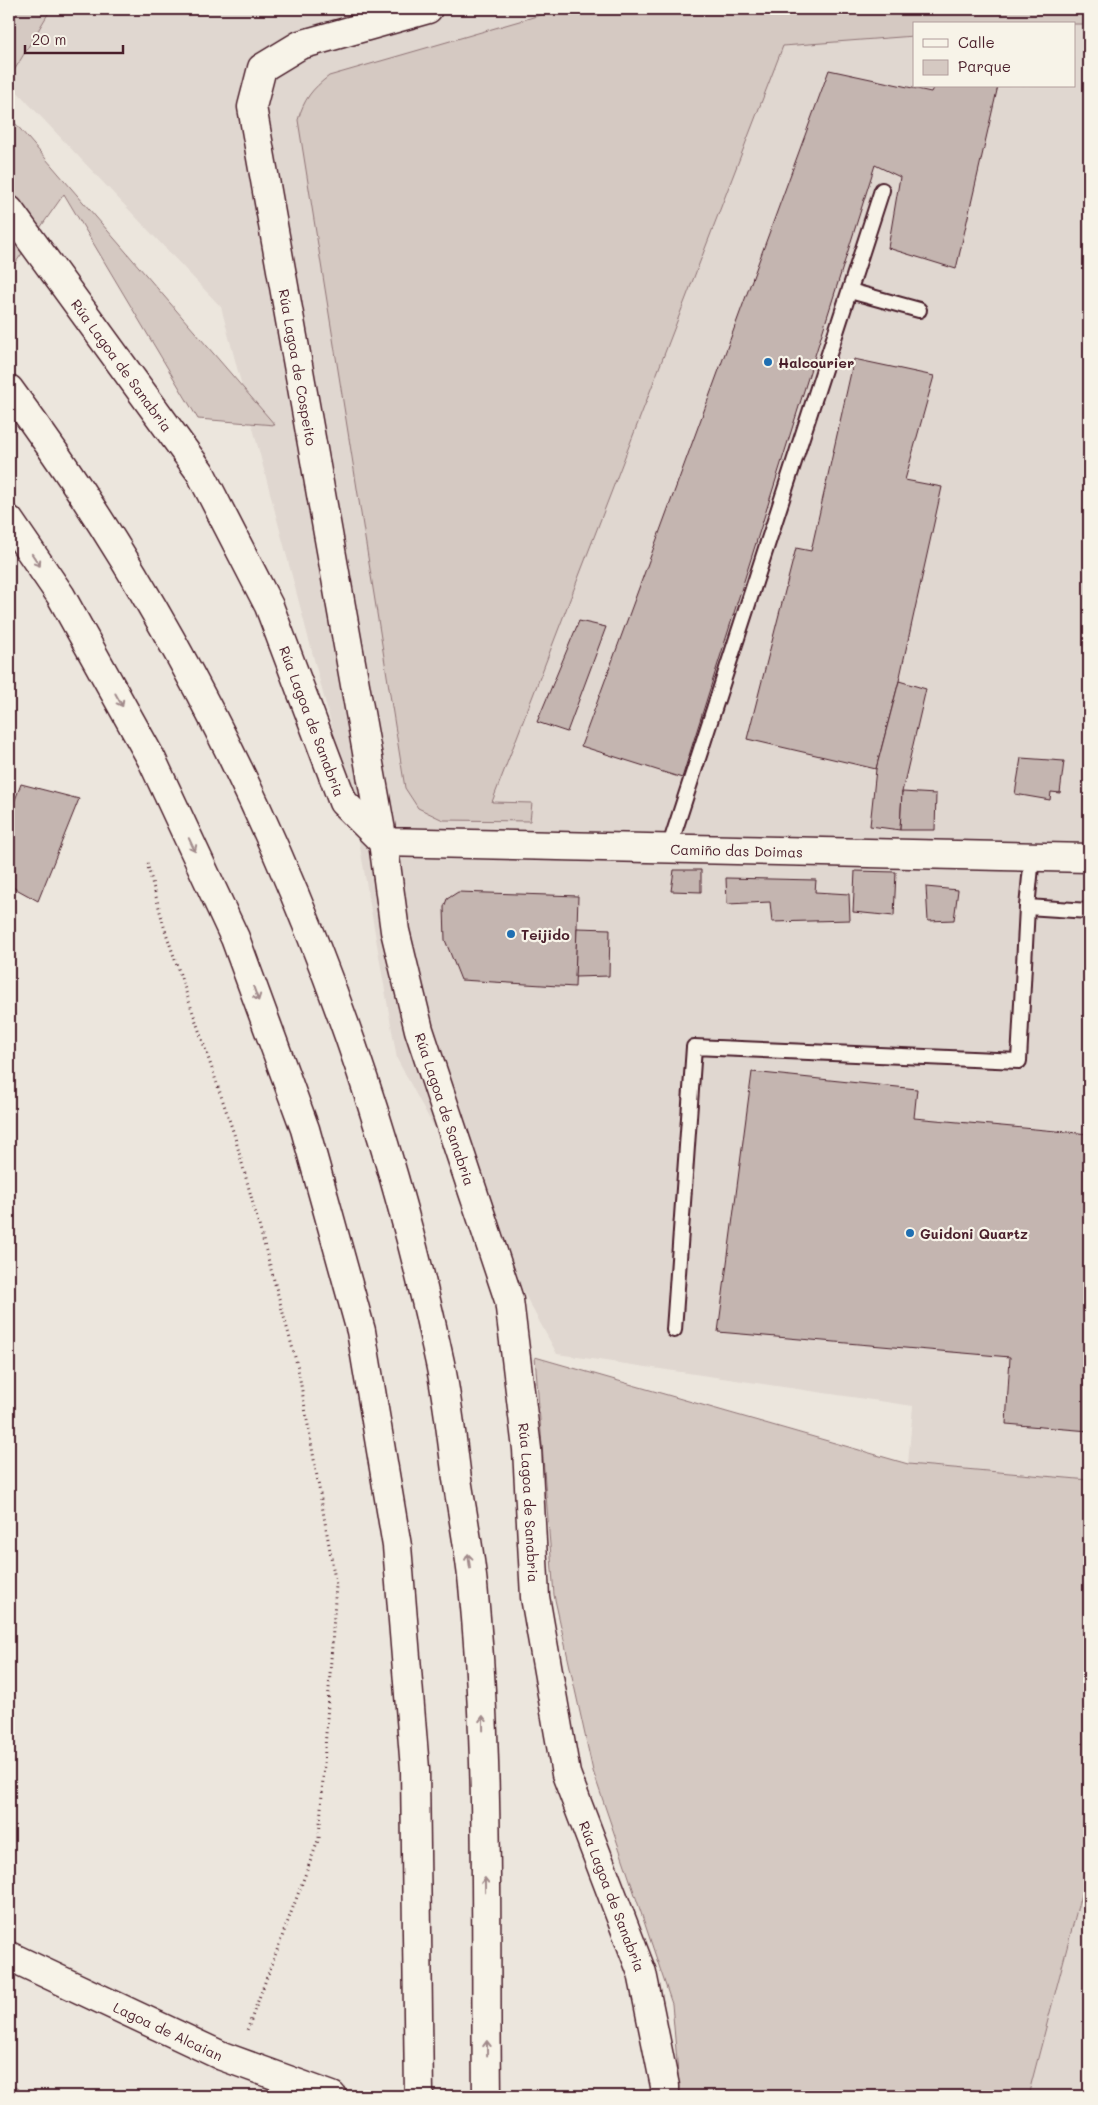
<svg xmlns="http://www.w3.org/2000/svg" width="1098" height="2105" viewBox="0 0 1098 2105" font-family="Mali,sans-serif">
	<rect width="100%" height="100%" fill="#ece6dd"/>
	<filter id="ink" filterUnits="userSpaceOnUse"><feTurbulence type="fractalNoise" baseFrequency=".02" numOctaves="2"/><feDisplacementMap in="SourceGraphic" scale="10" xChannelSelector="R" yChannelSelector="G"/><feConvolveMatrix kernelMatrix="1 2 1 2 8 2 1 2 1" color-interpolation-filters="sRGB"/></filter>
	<g filter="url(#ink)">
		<!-- built -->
		<g fill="#e0d7d0" fill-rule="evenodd">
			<path d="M 12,9 L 1089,9 L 1089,1480 L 908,1464 L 913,1406 L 557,1354 L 397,1059 L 353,807 L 221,307 L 9,83 L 9,17 ZM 914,24 L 1074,24 L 1074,86 L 914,86 Z"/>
			<polygon points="1089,1864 1089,2096 1028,2096"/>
		</g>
		<!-- green -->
		<g fill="#d5c9c2" stroke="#907476">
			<polygon points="9,9 51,9 9,79"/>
			<path d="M 561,9 L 1089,9 L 1089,24 L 914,24 L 914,36 L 783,46 L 492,802 L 532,803 L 530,821 L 443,820 L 418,808 L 405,788 L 298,120 C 304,99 312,89 329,76 Z"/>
			<polygon points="9,116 275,425 198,419 64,194 9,272"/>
			<polygon points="535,1357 908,1464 1089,1480 1089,1864 1028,2096 680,2096 672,2004 593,1771 554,1595"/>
			<polygon points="9,2083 28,2096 9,2096"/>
		</g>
		<!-- building -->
		<g fill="#c4b5b0" stroke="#4a1f2b">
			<polygon points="829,70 931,92 934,86 998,86 956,269 888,248 900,177 875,165 682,778 581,746"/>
			<polygon points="854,359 934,376 905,480 942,487 899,681 876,769 747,739 796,548 811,551"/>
			<polygon points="579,621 606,627 567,732 537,722"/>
			<polygon points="899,681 926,689 902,792 900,830 870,826 876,769"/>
			<polygon points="1021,758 1064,761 1060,793 1051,792 1050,800 1015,794"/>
			<polygon points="21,784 79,799 38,901 9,885 9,816"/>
			<polygon points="902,792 936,794 935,830 900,830"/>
			<polygon points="674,870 701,870 701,892 671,891"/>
			<polygon points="855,871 896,872 894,916 853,912"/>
			<polygon points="726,878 816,880 815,892 849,894 850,920 772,922 770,902 727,904"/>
			<polygon points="926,887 958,890 954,920 928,921"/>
			<polygon points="458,892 578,896 575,987 461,980 445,940 444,907 447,899"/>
			<polygon points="577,928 610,929 609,976 575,977"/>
			<polygon points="752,1072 917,1089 914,1118 1089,1134 1089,1431 1006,1424 1010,1357 718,1332"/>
		</g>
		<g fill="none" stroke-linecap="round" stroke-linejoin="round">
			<!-- lane casing -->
			<g stroke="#4a1f2b" stroke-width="18">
				<g id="lane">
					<polyline points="850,291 919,310"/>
					<polyline points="669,848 882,190"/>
					<polyline points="1032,857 1027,907 1089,911"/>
					<polyline points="674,1330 694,1047 1019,1061 1027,907"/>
				</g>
			</g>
			<!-- street casing -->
			<g stroke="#4a1f2b" stroke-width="31">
				<g id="street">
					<path id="s1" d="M 428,9 L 300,45 L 262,68 L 252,107 L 383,842 L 1089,858"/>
					<path id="s2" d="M 9,210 L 200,472 L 269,606 L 343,802 L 383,842 L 395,931 L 419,1030 L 509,1300 L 527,1449 L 535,1597 L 566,1774 L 642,1973 L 665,2086 L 665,2096"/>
					<path id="s3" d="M 9,1956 L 222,2056 L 332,2096"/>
				</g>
			</g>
			<!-- highway casing -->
			<g stroke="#4a1f2b" stroke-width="31">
				<g id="highway">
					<path d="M 9,389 C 222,676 366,1013 440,1363 C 448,1401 452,1441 457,1479 C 463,1518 471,1557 474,1596 C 490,1762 485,1930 487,2096"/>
					<polyline points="9,520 61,596 152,760 235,938 305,1129 361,1331 397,1546 415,1769 419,2096"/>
				</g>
			</g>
			<!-- path -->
			<g stroke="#4a1f2b" stroke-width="3" stroke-dasharray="1 4" stroke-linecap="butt">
				<polyline points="147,863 165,930 234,1134 298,1368 336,1585 319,1838 246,2033"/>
				<polyline points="215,2096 216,2087"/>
			</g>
			<!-- lane -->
			<use href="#lane" stroke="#f7f3e8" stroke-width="14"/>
			<!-- street -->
			<use href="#street" stroke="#f7f3e8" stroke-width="28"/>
			<!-- highway -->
			<use href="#highway" stroke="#f7f3e8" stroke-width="28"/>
		</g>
		<!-- one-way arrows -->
		<defs><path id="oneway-shaft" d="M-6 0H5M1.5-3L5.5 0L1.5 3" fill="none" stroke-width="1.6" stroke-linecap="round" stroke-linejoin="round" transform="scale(1.25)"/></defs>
		<g stroke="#a0898a">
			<use href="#oneway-shaft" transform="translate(36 560) rotate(56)"/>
			<use href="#oneway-shaft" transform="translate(119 700) rotate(61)"/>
			<use href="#oneway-shaft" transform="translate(192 845) rotate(65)"/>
			<use href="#oneway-shaft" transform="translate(256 994) rotate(70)"/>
			<use href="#oneway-shaft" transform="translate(469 1561) rotate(-98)"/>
			<use href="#oneway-shaft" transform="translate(483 1723) rotate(-91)"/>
			<use href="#oneway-shaft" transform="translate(485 1885) rotate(-91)"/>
			<use href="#oneway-shaft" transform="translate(487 2048) rotate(-91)"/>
		</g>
	</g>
	<!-- markers -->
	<g fill="#1f6fb2" stroke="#f7f3e8" stroke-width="2">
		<circle cx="768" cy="362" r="5"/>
		<circle cx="511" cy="934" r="5"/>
		<circle cx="910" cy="1233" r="5"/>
	</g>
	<g text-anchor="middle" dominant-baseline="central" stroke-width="4.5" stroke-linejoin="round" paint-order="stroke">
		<!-- poi labels -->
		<g font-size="14" font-weight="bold" fill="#4a1f2b" stroke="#f7f3e8" text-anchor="start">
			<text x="778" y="362">Halcourier</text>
			<text x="521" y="934">Teijido</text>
			<text x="920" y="1233">Guidoni Quartz</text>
		</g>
		<!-- street labels -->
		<g font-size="14" fill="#4a1f2b" stroke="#f7f3e8">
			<text stroke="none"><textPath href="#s2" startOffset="192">Rúa Lagoa de Sanabria</textPath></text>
			<text stroke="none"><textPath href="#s1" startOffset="482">Rúa Lagoa de Cospeito</textPath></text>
			<text stroke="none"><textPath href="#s2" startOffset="598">Rúa Lagoa de Sanabria</textPath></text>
			<text stroke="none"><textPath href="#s1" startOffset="1318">Camiño das Doimas</textPath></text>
			<text stroke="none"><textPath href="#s2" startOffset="1016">Rúa Lagoa de Sanabria</textPath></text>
			<text stroke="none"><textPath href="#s2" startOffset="1421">Rúa Lagoa de Sanabria</textPath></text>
			<text stroke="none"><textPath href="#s2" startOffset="1826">Rúa Lagoa de Sanabria</textPath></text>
			<text stroke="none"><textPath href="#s3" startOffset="176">Lagoa de Alcaian</textPath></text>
		</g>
	</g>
	<!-- margin -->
	<rect width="1098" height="2105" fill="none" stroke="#f7f3e8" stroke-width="30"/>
	<rect x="15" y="15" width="1068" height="2075" fill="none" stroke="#4a1f2b" stroke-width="2" filter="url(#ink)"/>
	<!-- legend -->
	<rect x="913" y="22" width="162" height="65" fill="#f7f3e8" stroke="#b29e9c"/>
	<rect x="923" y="39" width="25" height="8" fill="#f7f3e8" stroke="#b29e9c"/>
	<text x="958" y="48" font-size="15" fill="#4a1f2b">Calle</text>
	<rect x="923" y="60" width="25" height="15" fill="#d5c9c2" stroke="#b29e9c"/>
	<text x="958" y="72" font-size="15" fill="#4a1f2b">Parque</text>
	<!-- scale -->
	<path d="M25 45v8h98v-8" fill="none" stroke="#4a1f2b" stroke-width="2.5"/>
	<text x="32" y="45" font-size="15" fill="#4a1f2b" stroke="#f7f3e8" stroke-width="4" paint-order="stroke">20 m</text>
</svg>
